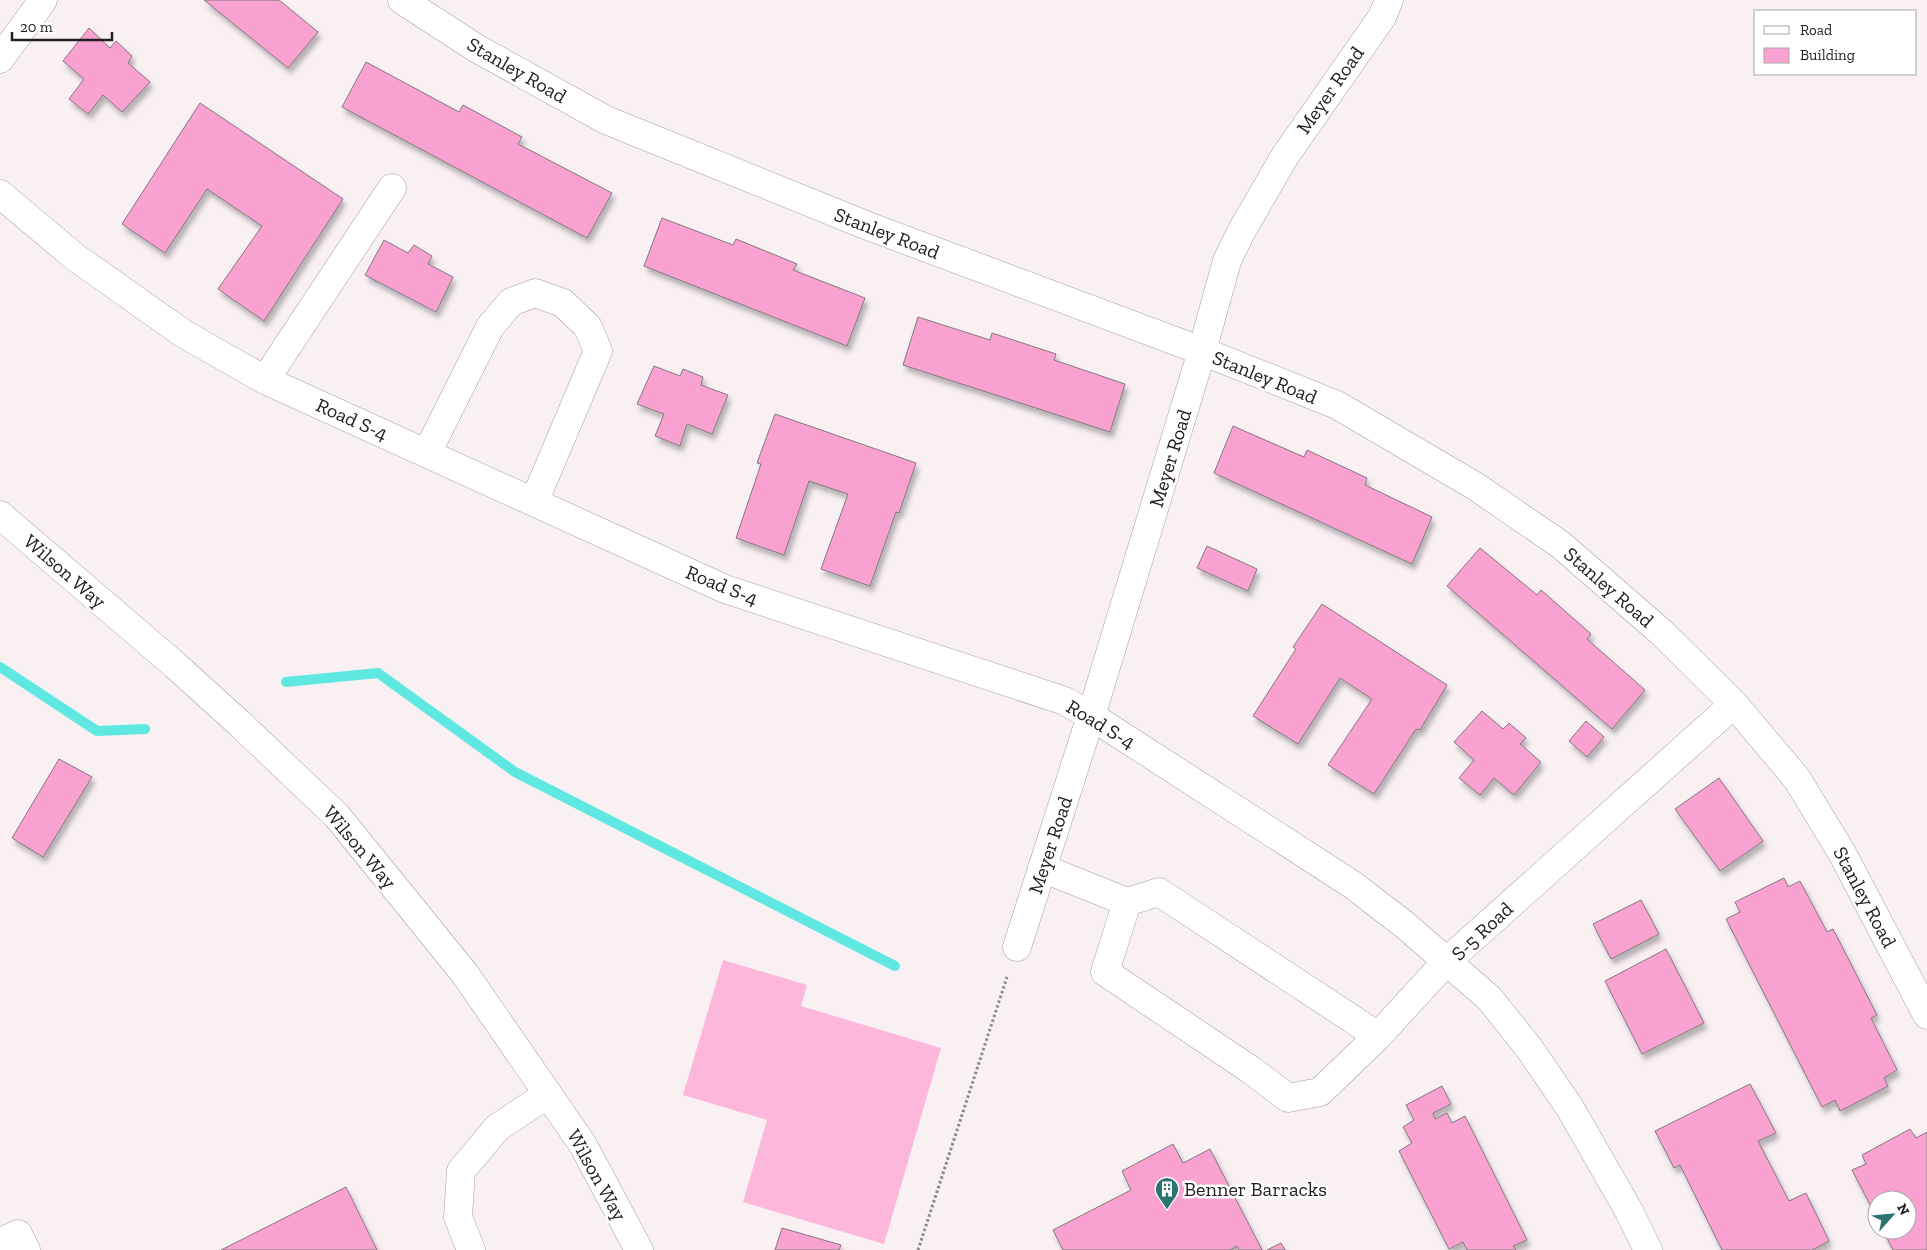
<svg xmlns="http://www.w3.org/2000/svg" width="1927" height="1250" viewBox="0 0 1927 1250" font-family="'Zilla Slab',serif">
	<defs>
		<filter id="shadow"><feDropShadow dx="3" dy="5.5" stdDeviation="2.5" flood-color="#0004"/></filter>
	</defs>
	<rect width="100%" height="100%" fill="#f9f0f4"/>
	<!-- grass -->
	<polygon fill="#fcb7db" points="723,960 807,985 801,1006 941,1048 884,1244 743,1202 767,1120 683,1095"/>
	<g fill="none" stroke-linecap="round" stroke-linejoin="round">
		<!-- stream -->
		<g stroke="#5ee8e1" stroke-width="10">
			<polyline points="0,667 97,731 145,729"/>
			<polyline points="286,682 378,673 515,772 895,966"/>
		</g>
	</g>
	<!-- building -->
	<g fill="#f9a2d1" stroke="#81797d" filter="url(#shadow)">
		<polygon points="204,0 279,0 318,32 288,68"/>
		<polygon points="89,28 110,48 116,41 132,56 128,63 150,82 122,112 103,95 88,114 69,99 84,79 63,61"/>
		<polygon points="366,62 459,112 463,105 522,137 518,144 612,193 587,238 342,107"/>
		<polygon points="200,103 343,199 264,321 218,289 262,226 207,189 165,253 122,224"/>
		<polygon points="662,218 733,245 736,239 797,264 793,270 865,298 847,346 644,266"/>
		<polygon points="384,240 408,253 414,245 432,256 428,264 453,277 436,312 365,275"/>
		<polygon points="918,317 990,340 992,333 1056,354 1054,360 1125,384 1110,432 903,365"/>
		<polygon points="654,366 680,376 683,369 703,377 701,385 728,395 712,434 687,424 680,446 655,436 664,414 637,404"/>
		<polygon points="775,414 916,463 899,513 896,512 870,586 821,569 848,494 809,481 784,555 736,538 761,464 757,463"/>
		<polygon points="1233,426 1304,457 1307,450 1367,478 1365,485 1432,517 1412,564 1214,473"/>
		<polygon points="1207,546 1257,569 1248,591 1197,568"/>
		<polygon points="1480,548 1537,595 1541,590 1591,634 1587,639 1645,690 1612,729 1447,586"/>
		<polygon points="1322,604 1447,685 1420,730 1416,729 1374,794 1328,765 1372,699 1340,678 1298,744 1253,716 1296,649 1293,647"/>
		<polygon points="1482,711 1503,729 1509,723 1526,738 1520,744 1541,762 1514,795 1494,778 1480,795 1459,778 1474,760 1454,742"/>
		<polygon points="1586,721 1604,737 1587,757 1569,741"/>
		<polygon points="59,759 92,777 43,857 12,838"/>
		<polygon points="1719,778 1763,841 1720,871 1675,809"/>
		<polygon points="1784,878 1788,887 1800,881 1827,932 1833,929 1877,1015 1871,1018 1897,1070 1884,1078 1888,1086 1840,1111 1835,1100 1822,1107 1726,919 1740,912 1735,902"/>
		<polygon points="1641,900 1659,934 1611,959 1593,924"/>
		<polygon points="1666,949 1704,1023 1642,1054 1605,981"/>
		<polygon points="1750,1084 1776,1133 1758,1141 1789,1201 1806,1193 1829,1241 1812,1250 1722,1250 1680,1165 1674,1168 1655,1131"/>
		<polygon points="1442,1086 1451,1104 1433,1113 1435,1119 1447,1113 1452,1123 1465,1116 1527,1240 1513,1246 1516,1250 1467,1250 1463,1242 1449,1249 1399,1151 1412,1143 1403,1127 1414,1120 1406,1105"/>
		<polygon points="1910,1129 1916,1138 1927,1132 1927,1250 1893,1250 1883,1230 1907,1230 1907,1200 1877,1200 1877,1218 1852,1170 1866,1164 1862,1155"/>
		<polygon points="1173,1144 1183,1163 1210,1149 1262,1250 1239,1250 1237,1246 1230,1250 1063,1250 1053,1230 1131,1190 1122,1171"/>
		<polygon points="346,1187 377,1250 221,1250"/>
		<polygon points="782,1228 841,1245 839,1250 775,1250"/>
		<polygon points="1281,1243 1285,1250 1267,1250"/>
	</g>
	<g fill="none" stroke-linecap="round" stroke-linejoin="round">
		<!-- minor casing -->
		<g stroke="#a69ea2" stroke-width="29">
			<g id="minor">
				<polyline points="402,0 476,48 606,120 868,226 1202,351 1337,405 1475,486 1561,545 1661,632 1734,704 1797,779 1842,853 1927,1015"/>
				<polyline points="0,59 43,0"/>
				<polyline points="0,194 75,257 184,334 265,380 725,589 1065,701 1091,716 1353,885 1406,926 1489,998 1529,1048 1570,1108 1629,1211 1648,1250"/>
				<polyline points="265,380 392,188"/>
				<polyline points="427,453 490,327 511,302 535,293 563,303 588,327 598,351 534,502"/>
				<polyline points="0,515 175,665 239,723 337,816 465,974 583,1145 639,1250"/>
				<polyline points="1042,868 1127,902"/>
				<polyline points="1017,947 1091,716 1202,351 1227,261 1241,232 1285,156 1382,17 1389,0"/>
				<polyline points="1378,1036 1159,892 1127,902 1105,972 1251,1070 1288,1098 1320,1092 1378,1036 1446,962 1734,704"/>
				<polyline points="0,1242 18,1234 26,1250"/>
				<polyline points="471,1250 458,1217 461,1171 497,1128 548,1094"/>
			</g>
		</g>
		<!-- path -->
		<polyline stroke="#8d878a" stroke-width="3" stroke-dasharray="2.5 2.5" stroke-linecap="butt" points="918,1250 1007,977"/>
		<!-- minor -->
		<use href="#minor" stroke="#fff" stroke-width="28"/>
	</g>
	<!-- icons -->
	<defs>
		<g id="building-pin" transform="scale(1.25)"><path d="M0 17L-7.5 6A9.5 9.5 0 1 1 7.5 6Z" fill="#2b7471" stroke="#fff"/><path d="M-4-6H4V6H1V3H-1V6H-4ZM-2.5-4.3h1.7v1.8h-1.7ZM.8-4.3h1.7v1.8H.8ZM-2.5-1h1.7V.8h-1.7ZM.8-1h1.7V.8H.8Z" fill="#fff"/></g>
	</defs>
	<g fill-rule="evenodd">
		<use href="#building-pin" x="1167" y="1189"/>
	</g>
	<g text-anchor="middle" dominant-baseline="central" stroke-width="5" stroke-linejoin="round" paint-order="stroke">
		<!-- street labels -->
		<g font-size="20" fill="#242022" stroke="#fff">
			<text transform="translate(517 70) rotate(30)">Stanley Road</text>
			<text transform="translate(1330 90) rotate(-55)">Meyer Road</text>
			<text transform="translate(887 233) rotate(21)">Stanley Road</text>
			<text transform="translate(1265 377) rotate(22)">Stanley Road</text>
			<text transform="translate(352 419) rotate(24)">Road S-4</text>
			<text transform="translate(1170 458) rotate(-73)">Meyer Road</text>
			<text transform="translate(65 571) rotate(41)">Wilson Way</text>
			<text transform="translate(722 585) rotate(22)">Road S-4</text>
			<text transform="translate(1609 587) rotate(41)">Stanley Road</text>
			<text transform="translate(1101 724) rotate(31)">Road S-4</text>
			<text transform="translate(1050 845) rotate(-72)">Meyer Road</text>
			<text transform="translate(360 847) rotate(50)">Wilson Way</text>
			<text transform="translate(1865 897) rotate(62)">Stanley Road</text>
			<text transform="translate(1482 931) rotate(-43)">S-5 Road</text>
			<text transform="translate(597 1175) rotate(61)">Wilson Way</text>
		</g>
		<!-- poi labels -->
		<g font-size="20" fill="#242022" stroke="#fff" text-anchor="start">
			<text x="1184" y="1189">Benner Barracks</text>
		</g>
	</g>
	<!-- legend -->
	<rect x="1754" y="10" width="162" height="65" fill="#ffffff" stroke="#a7a6a7"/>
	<rect x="1764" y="26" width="25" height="8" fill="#ffffff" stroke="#a7a6a7"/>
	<text x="1800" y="35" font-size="15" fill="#242022">Road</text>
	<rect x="1764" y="48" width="25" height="15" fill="#f9a2d1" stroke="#a7a6a7"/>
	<text x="1800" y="60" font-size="15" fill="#242022">Building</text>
	<!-- north arrow -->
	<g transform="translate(1892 1215) rotate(63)"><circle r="24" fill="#ffffff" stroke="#a7a6a7"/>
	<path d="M0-4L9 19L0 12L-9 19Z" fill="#2b7471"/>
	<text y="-8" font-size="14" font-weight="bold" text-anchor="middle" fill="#242022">N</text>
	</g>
	<!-- scale -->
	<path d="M12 32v8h100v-8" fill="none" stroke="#242022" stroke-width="2.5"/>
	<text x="20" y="32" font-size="15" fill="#242022" stroke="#ffffff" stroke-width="4" paint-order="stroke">20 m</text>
</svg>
